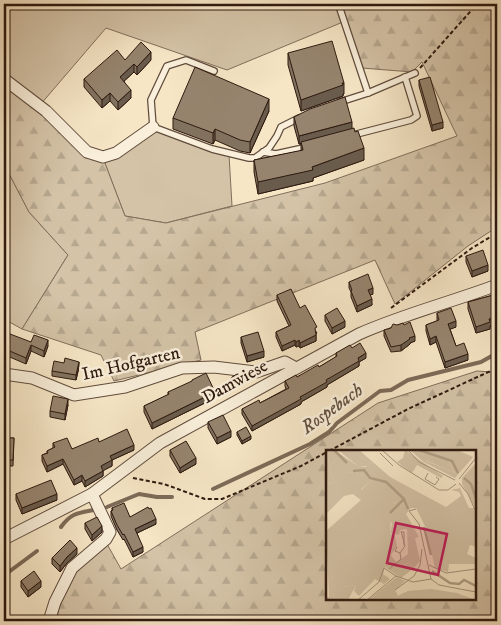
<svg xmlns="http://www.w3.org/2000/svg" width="501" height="625" viewBox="0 0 501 625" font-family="'IM FELL DW Pica',serif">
	<defs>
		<pattern id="forest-firs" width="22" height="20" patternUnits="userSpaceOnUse" patternTransform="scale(1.25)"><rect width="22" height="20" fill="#d4c3a7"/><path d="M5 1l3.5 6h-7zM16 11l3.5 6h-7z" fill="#b6a78f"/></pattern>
	</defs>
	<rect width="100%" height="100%" fill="#f6e6c6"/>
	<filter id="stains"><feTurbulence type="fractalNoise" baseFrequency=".004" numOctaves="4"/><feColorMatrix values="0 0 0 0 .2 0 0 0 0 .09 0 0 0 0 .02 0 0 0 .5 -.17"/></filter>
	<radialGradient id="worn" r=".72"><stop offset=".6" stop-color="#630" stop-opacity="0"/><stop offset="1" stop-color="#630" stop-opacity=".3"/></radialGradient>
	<!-- green -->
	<g fill="#d4c3a7" stroke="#816e5b">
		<polygon points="4,4 337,4 343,22 227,70 106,28 40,105 4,76"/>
		<polygon points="154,128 229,155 232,206 166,223 125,216 103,158"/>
		<polygon points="4,164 29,212 68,255 22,329 4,319"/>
	</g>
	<!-- forest -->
	<g fill="url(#forest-firs)" stroke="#816e5b" fill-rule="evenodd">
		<polygon points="341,4 497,4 497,227 468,246 395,304 375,260 195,332 201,360 114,381 101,355 22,329 68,255 29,212 4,164 4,124 8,84 103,158 125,216 166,223 325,183 457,136 422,62 412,72 362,68"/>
		<path d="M 497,370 L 497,621 L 56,621 L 60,605 L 76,571 L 107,544 L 121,569 L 378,403 L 477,371 L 492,372 ZM 327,451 L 475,451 L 475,599 L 327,599 Z"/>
	</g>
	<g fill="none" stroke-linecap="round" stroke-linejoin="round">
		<!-- stream -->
		<g stroke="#7d6a58" stroke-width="4">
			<polyline points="213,489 310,444 329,432 337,423 380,391 391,390 408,380 481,362 497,353"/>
			<polyline points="107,507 139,494 157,497 172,497"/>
			<path d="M 61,527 C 71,513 78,513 94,510"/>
			<polyline points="4,585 6,574 37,551"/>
		</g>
		<!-- lane casing -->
		<g stroke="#604c3d" stroke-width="8">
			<g id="lane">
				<polyline points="339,6 368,93"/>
				<polyline points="214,71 186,60 167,66 151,100 153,127 212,149 249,158 255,158 269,148 277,136 281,127 299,118"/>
				<polyline points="340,102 368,93 415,73"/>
				<polyline points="353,135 411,120 417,116 405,77"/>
				<polyline points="263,152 276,154 308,147"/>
			</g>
		</g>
		<!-- street casing -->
		<g stroke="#604c3d" stroke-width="13">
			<g id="street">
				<polyline points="4,79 46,111 87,152 103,157 116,153 153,127"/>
				<polyline points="4,374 32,378 74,395 125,387 182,368 214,367 256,372 285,362 296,368"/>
				<path d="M 4,539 L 92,494 L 160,443 L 359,334 C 404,314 452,302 497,285"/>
				<polyline points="49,621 55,602 72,568 106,539 110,532 92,494"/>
			</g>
		</g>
		<!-- path -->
		<g stroke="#2e190f" stroke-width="2" stroke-dasharray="4 2.5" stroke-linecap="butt">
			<polyline points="420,68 477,4"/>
			<polyline points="391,308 472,248 497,233"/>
			<polyline points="329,451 408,409 497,368"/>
			<polyline points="133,478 164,484 205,499 222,499 301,466 327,452"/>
		</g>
		<!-- lane -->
		<use href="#lane" stroke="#f9efda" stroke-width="5.5"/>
		<!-- street -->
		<use href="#street" stroke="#f9efda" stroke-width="11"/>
	</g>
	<!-- wall -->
	<g fill="#81725f" stroke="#2e190f">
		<polygon points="288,53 344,94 343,94 343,96 301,111 288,65"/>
		<polygon points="125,60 151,60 137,75 134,72 124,81 131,98 118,110 110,101 102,108 84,87 84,79"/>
		<polygon points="419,80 443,128 432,131 419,86"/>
		<polygon points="269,111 250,153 240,151 215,140 213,144 173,129 173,118"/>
		<polygon points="294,117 352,129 364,160 313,178 313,181 258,194 254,172 254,160 301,151 301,144 299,144 294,126"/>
		<polygon points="466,256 488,271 472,277 466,262"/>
		<polygon points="349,282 373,294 370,295 372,305 357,312 351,297 351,292 349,288"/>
		<polygon points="497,294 497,324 490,326 490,329 476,333 468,309 468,302"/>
		<polygon points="277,295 300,308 317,333 316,334 316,341 300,348 299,346 296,347 295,345 282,351 276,337 276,332 289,326 277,301"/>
		<polygon points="437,313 456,327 450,329 456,346 468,360 445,368 436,342 430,345 426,331 426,325 437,321"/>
		<polygon points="325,315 345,327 332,334 325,321"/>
		<polygon points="384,330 415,341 410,343 410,344 401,351 391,352 384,336"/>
		<polygon points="241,337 264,357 247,362 241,343"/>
		<polygon points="31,342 48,346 44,357 31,351 26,364 5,355 5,349"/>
		<polygon points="352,348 366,358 359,362 359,366 327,385 327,387 301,402 301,404 252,431 242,414 242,409 260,403 286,389 285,386 285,381 297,377 319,367 336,357 336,353"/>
		<polygon points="64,363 79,367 76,380 52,376 52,371"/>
		<polygon points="232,377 244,384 235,388 232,380"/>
		<polygon points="168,392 215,398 152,429 144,412 144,406 168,395"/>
		<polygon points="68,405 65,420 50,417 50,411"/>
		<polygon points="208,422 231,437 217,444 208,428"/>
		<polygon points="237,432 251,439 242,444 237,435"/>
		<polygon points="4,438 14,438 13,466 4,466"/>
		<polygon points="99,442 134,450 112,460 112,466 103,470 103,476 85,487 82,481 74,485 63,464 47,472 42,461 42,455 47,453 47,451 53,448 53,443 72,449"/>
		<polygon points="170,450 196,464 180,473 170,456"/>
		<polygon points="16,494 57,500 22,514 16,500"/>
		<polygon points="112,508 130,517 156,524 137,533 143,552 133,557 124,539 123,540 117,530 111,516 111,511 112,510"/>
		<polygon points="85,523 102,532 92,541 85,529"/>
		<polygon points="77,554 67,563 60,572 52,564 52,558"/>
		<polygon points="21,581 41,587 28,597 21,587"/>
	</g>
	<!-- shaded-wall -->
	<g fill="#695c4d" stroke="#2e190f">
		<polygon points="151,52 151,60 137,75 137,67"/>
		<polygon points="134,64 134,72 120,85 120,77"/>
		<polygon points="344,83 344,94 343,94 343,96 301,111 301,100"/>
		<polygon points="131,90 131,98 118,110 118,102"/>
		<polygon points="110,93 110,101 102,108 102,100"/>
		<polygon points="269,99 269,111 250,153 250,142"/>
		<polygon points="352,122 352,131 299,144 299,136"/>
		<polygon points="443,122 443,128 432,131 432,125"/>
		<polygon points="215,129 215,140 213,144 213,133"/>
		<polygon points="364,148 364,160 313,178 313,181 258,194 258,182 312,167"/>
		<polygon points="488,265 488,271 472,277 472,271"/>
		<polygon points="373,288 373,294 368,296 368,290"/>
		<polygon points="372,299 372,305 357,312 357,306"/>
		<polygon points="497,317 497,324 490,326 490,329 476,333 476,327 489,319"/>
		<polygon points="345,321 345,327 332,334 332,328"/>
		<polygon points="456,321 456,327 448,330 448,324"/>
		<polygon points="316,335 316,341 300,348 300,343"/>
		<polygon points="415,336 415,341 410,343 410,344 401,351 401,345 409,338"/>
		<polygon points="436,336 436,342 430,345 430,339"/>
		<polygon points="48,340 48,346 44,357 44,351"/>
		<polygon points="295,340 295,345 282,351 282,346"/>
		<polygon points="299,340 299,346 296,347 296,342"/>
		<polygon points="31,345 31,351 26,364 26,358"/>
		<polygon points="264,351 264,357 247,362 247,356"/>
		<polygon points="366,353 366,358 359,362 359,366 327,385 327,387 301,402 301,404 252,431 252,426 300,397"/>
		<polygon points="468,354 468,360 445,368 445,362"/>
		<polygon points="79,362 79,367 76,380 76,375"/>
		<polygon points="244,381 244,384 235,388 235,385"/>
		<polygon points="215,392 215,398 152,429 152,423"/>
		<polygon points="68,399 68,405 65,420 65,414"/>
		<polygon points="231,431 231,437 217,444 217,438"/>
		<polygon points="251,436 251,439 242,444 242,441"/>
		<polygon points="134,445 134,450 112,460 112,466 101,472 101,466 110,456"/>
		<polygon points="196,458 196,464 180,473 180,468"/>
		<polygon points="63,459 63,464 47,472 47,466"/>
		<polygon points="103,471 103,476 85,487 85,481"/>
		<polygon points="82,475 82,481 74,485 74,480"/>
		<polygon points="57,494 57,500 22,514 22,508"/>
		<polygon points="156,519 156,524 135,534 135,529"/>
		<polygon points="102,526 102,532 92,541 92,535"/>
		<polygon points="143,547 143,552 133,557 133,552"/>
		<polygon points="77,548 77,554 67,563 60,572 60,566 67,557"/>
		<polygon points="41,581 41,587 28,597 28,591"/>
	</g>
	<!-- building -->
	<g fill="#96846e" stroke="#2e190f">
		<polygon points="332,41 344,83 342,83 343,85 301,100 288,53"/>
		<polygon points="141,42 151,52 137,67 134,64 120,77 131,90 118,102 110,93 102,100 84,79 117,50 125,60"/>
		<polygon points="195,67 269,99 250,142 240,140 215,129 213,133 173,118"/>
		<polygon points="430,77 443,122 432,125 419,80"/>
		<polygon points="345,97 352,122 299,136 294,117 310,109"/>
		<polygon points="354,128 355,132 358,131 364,148 312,167 313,170 258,182 254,160 303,150 301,142"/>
		<polygon points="483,250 488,265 472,271 466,256"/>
		<polygon points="368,274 373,288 368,290 372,299 357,306 351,291 352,290 349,282"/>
		<polygon points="291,289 300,308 305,305 317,327 315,328 316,335 300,343 299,340 296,342 295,340 282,346 276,332 291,325 277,295"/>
		<polygon points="497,294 497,317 489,319 490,322 476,327 468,302"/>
		<polygon points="337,308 345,321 332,328 325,315"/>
		<polygon points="451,308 456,321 448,324 456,346 464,343 468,354 445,362 436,336 430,339 426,325 439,320 437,313"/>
		<polygon points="410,322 415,336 409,338 410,339 401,345 391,347 384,330 391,328 393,324 397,325 403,323 404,325"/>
		<polygon points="258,332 264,351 247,356 241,337"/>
		<polygon points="10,334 31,342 34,335 48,340 44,351 31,345 26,358 5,349"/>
		<polygon points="360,343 366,353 358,358 359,361 326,380 327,382 300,397 301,399 252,426 242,409 259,400 260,403 289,388 285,381 296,375 297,377 318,365 319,367 337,356 336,353 350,345 352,348"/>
		<polygon points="65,358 79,362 76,375 52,371 54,361 64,363"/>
		<polygon points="206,373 215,392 152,423 144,406 169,394 168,392 192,381 192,380"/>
		<polygon points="237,374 241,375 244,381 235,385 232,377"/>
		<polygon points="53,396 68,399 65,414 50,411"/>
		<polygon points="223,415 231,431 217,438 208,422"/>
		<polygon points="246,427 251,436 242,441 237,432"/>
		<polygon points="127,429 134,445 110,456 112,460 101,466 103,471 85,481 82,475 74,480 63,459 47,466 42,455 48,453 47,451 55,447 53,443 67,438 72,449 98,438 99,442"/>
		<polygon points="4,438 14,438 13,460 4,460"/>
		<polygon points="186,441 196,458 180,468 170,450"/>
		<polygon points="51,480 57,494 22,508 16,494"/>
		<polygon points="124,503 130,517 148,507 149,509 151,508 156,519 135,529 143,547 133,552 124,534 123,535 117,525 111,511 113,510 112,508"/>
		<polygon points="97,517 102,526 92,535 85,523"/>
		<polygon points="70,540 77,548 67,557 60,566 52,558"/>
		<polygon points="34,571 41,581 28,591 21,581"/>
	</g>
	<g text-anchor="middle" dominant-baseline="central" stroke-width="5" stroke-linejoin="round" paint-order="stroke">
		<!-- street labels -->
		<g font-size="18" fill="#2e190f" stroke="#f9efda">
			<text transform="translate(131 364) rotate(-13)">Im Hofgarten</text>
			<text transform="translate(235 382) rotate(-29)">Damwiese</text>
		</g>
		<!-- water labels -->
		<g font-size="19" font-style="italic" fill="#634f3f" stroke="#f9efda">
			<text transform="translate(332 409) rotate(-36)">Rospebach</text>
		</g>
	</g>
	<!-- overview -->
	<g transform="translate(326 450)">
		<rect width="150" height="150" fill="#f6e6c6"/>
		<path d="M 6,0 L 15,7 L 23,22 L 39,25 L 35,40 L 46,30 L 56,30 L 77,50 L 74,56 L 66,52 L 64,83 L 69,86 L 71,96 L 65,105 L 70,112 L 79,115 L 83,113 L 88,118 L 75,128 L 59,117 L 57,124 L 64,129 L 58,134 L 49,129 L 33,146 L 28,141 L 30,135 L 16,137 L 8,140 L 7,147 L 3,149 L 0,81 L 35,50 L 27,44 L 18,46 L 0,64 L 0,34 L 8,33 L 1,5 ZM 12,0 L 33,0 L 64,27 L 49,25 L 40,16 L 32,16 ZM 79,0 L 117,26 L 115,28 L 91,15 L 86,23 L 71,12 L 77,8 ZM 93,0 L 121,9 L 129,23 L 99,10 L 101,8 ZM 71,127 L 79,131 L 69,140 L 72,146 L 63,150 L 42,150 Z" fill="#d4c3a7"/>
		<path d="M 0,0 L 6,0 L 1,5 L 8,33 L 0,34 ZM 8,0 L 32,16 L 42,17 L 49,25 L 52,22 L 64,27 L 120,57 L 135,46 L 133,42 L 125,40 L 134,38 L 143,58 L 148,58 L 150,65 L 150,97 L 144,95 L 141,104 L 150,108 L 150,114 L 123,114 L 122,122 L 109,118 L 100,78 L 90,58 L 85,58 L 80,64 L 93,87 L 89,88 L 94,111 L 88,118 L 83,113 L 74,116 L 68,114 L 82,104 L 81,79 L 74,80 L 73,85 L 64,83 L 66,74 L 59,58 L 66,52 L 74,56 L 77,50 L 56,30 L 46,30 L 34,40 L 31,34 L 38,25 L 23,22 ZM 84,0 L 93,0 L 102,8 L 100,11 L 129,23 L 121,9 L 107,6 L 99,0 L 131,0 L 147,7 L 129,28 L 98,12 ZM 150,13 L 150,59 L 136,34 L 136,28 ZM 8,134 L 16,137 L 30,135 L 22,150 L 0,150 L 0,147 L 7,147 ZM 105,139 L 131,143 L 149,150 L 63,150 L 82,141 Z" fill="#d4c3a7"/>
		<path fill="none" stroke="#b2a088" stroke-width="2.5" d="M 8,0 L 21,13M 93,0 L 126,11 L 132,23M 27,21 L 38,20 L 44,28 L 60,32 L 78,49 L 82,59M 138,28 L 145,34 L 150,48M 64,63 L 77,50M 98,77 L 105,105M 106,121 L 124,133 L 133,134 L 138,130 L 150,136"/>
		<path fill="none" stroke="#a6947d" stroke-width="1" d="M 56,0 L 73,15 L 113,40 L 122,40 L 130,34M 82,0 L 93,12 L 129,30M 54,3 L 67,16M 102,23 L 99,29 L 109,35 L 113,29 L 110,27M 133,29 L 150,8M 133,33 L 142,44 L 150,62M 90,59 L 83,61 L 93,74 L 105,129M 75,82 L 78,82 L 78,95M 71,97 L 69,101 L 74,103 L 79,96 L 75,81M 103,115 L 120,123 L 150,119M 63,119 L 75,109 L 74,103M 69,140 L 88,126 L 94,115 L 96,99M 32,150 L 53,132 L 58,118 L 70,126M 41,150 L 70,126 L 87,132 L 105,129 L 113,135 L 150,142"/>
		<path fill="#c2185b" fill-opacity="0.15" stroke="#c2185b" stroke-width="2.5" d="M 70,73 L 121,84 L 112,125 L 61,113 Z"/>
		<rect width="150" height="150" fill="none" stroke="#2e190f" stroke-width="2.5"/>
	</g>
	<!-- margin -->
	<rect width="501" height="625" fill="none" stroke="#f6e6c6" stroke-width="20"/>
	<rect x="5" y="5" width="491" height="615" fill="none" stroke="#2e190f" stroke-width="2.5"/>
	<rect x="10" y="10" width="481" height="605" fill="none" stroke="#2e190f"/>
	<rect width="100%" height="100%" filter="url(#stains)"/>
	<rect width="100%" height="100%" fill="url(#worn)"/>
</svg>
